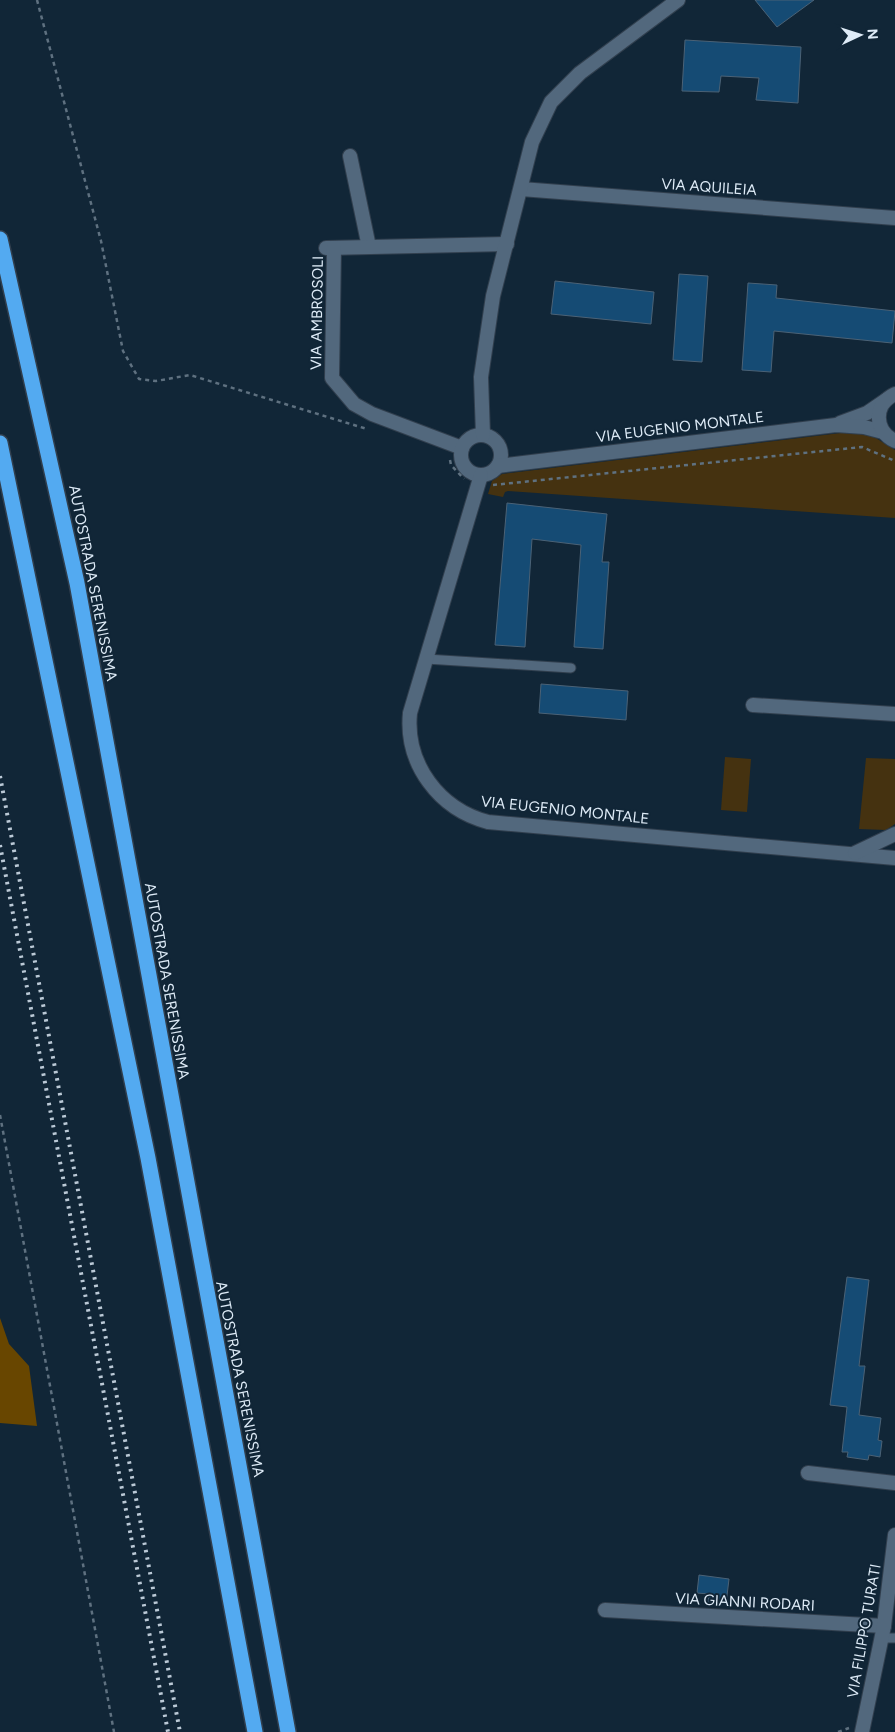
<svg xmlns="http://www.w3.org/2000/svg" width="895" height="1732" viewBox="0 0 895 1732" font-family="Figtree,sans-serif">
	<rect width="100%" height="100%" fill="#112637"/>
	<!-- green -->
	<g fill="#453210">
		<polygon points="849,432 871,435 895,450 895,518 508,491 505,492 503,497 488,494 492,481 502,474"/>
		<polygon points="725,757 751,759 747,812 721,810"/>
		<polygon points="866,758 895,759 895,824 886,830 859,829"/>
	</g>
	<!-- forest -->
	<polygon fill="#684600" points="0,1318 9,1344 29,1366 37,1426 0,1423"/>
	<!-- building -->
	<g fill="#154b74" stroke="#4b6276">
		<polygon points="755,0 814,0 777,27"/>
		<polygon points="685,40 801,47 798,103 756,100 759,78 721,76 719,92 682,91"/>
		<polygon points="679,274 708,276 702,362 673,360"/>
		<polygon points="555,281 654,292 651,324 551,314"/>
		<polygon points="748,283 777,285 776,298 895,311 892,343 774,331 771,372 742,370"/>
		<polygon points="507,503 607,514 602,562 609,562 603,649 574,647 581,545 532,539 525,647 495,645"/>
		<polygon points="541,684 628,691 626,720 539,713"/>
		<polygon points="847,1277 869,1280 859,1366 865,1366 859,1415 881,1418 878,1440 882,1441 880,1457 869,1455 868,1460 847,1457 848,1452 842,1452 847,1407 830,1405"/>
		<polygon points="699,1575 729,1579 726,1604 708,1602 709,1594 697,1593"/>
	</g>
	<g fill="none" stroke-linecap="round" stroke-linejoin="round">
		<!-- service casing -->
		<g stroke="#313f4e" stroke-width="11">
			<g id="service">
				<polyline points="426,659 571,668"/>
				<polyline points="882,1638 895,1638"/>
			</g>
		</g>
		<!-- minor casing -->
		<g stroke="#313f4e" stroke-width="16">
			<g id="minor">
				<polyline points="350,156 369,247"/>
				<polyline points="521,189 895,218"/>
				<polyline points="326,248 507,244"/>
				<polyline points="334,248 332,378 354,404 372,414 462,448"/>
				<polyline points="840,423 867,413 886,400"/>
				<circle cx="481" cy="455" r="20"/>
				<polyline points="483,435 481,377 493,296 532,142 551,102 580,73 678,0"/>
				<polyline points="498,466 836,425 864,427 883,432"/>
				<path d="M 481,475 L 410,713 C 405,764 439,809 488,822 L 895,858"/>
				<polyline points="753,705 895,714"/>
				<polyline points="855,853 895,834"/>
				<polyline points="808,1473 895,1483"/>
				<polyline points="605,1610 884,1626"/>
			</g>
		</g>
		<!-- tertiary casing -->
		<g stroke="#313f4e" stroke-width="16">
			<g id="tertiary">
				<path d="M 895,394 C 873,404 874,431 895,441"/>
				<polyline points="862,1732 884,1626 895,1535"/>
			</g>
		</g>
		<!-- motorway casing -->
		<g stroke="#313f4e" stroke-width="18">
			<g id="motorway">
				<polyline points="0,239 77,583 288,1732"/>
				<polyline points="0,443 148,1158 255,1732"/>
			</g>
		</g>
		<!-- path -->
		<g stroke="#5f7180" stroke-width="2.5" stroke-dasharray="4 4" stroke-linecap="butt">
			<polyline points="37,0 101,241 123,351 139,379 156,381 190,375 367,429"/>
			<polyline points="450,460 451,465 464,479"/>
			<polyline points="493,485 862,447 895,461"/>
			<polyline points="0,1115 114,1732"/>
			<polyline points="838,1732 849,1728"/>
		</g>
		<!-- service -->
		<use href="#service" stroke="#52687d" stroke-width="9"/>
		<!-- minor -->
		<use href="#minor" stroke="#52687d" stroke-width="14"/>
		<!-- tertiary -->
		<use href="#tertiary" stroke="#52687d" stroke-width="14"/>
		<!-- motorway -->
		<use href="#motorway" stroke="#53aaf1" stroke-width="15"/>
		<!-- rail -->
		<g stroke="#bbc9d6" stroke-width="4" stroke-dasharray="2.5 5" stroke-linecap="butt">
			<polyline points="0,776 180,1732"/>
			<polyline points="0,845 168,1732"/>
		</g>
	</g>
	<g text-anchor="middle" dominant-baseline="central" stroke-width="4" stroke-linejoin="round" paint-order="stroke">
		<!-- street labels -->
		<g font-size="15" fill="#deebf7" stroke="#112637">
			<text transform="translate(709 187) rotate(4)">VIA AQUILEIA</text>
			<text transform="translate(317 313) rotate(-89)">VIA AMBROSOLI</text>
			<text transform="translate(680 427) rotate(-7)">VIA EUGENIO MONTALE</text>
			<text transform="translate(93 583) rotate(79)">AUTOSTRADA SERENISSIMA</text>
			<text transform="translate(565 810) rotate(6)">VIA EUGENIO MONTALE</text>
			<text transform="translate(167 981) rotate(80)">AUTOSTRADA SERENISSIMA</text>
			<text transform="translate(240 1379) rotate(79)">AUTOSTRADA SERENISSIMA</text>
			<text transform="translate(745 1602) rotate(3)">VIA GIANNI RODARI</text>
			<text transform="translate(864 1631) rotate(-80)">VIA FILIPPO TURATI</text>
		</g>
	</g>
	<!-- north arrow -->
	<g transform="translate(860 35) rotate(86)" stroke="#112637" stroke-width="4" paint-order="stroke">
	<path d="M0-4L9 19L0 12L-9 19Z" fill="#deebf7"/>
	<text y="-8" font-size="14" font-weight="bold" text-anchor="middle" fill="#deebf7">N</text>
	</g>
</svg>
